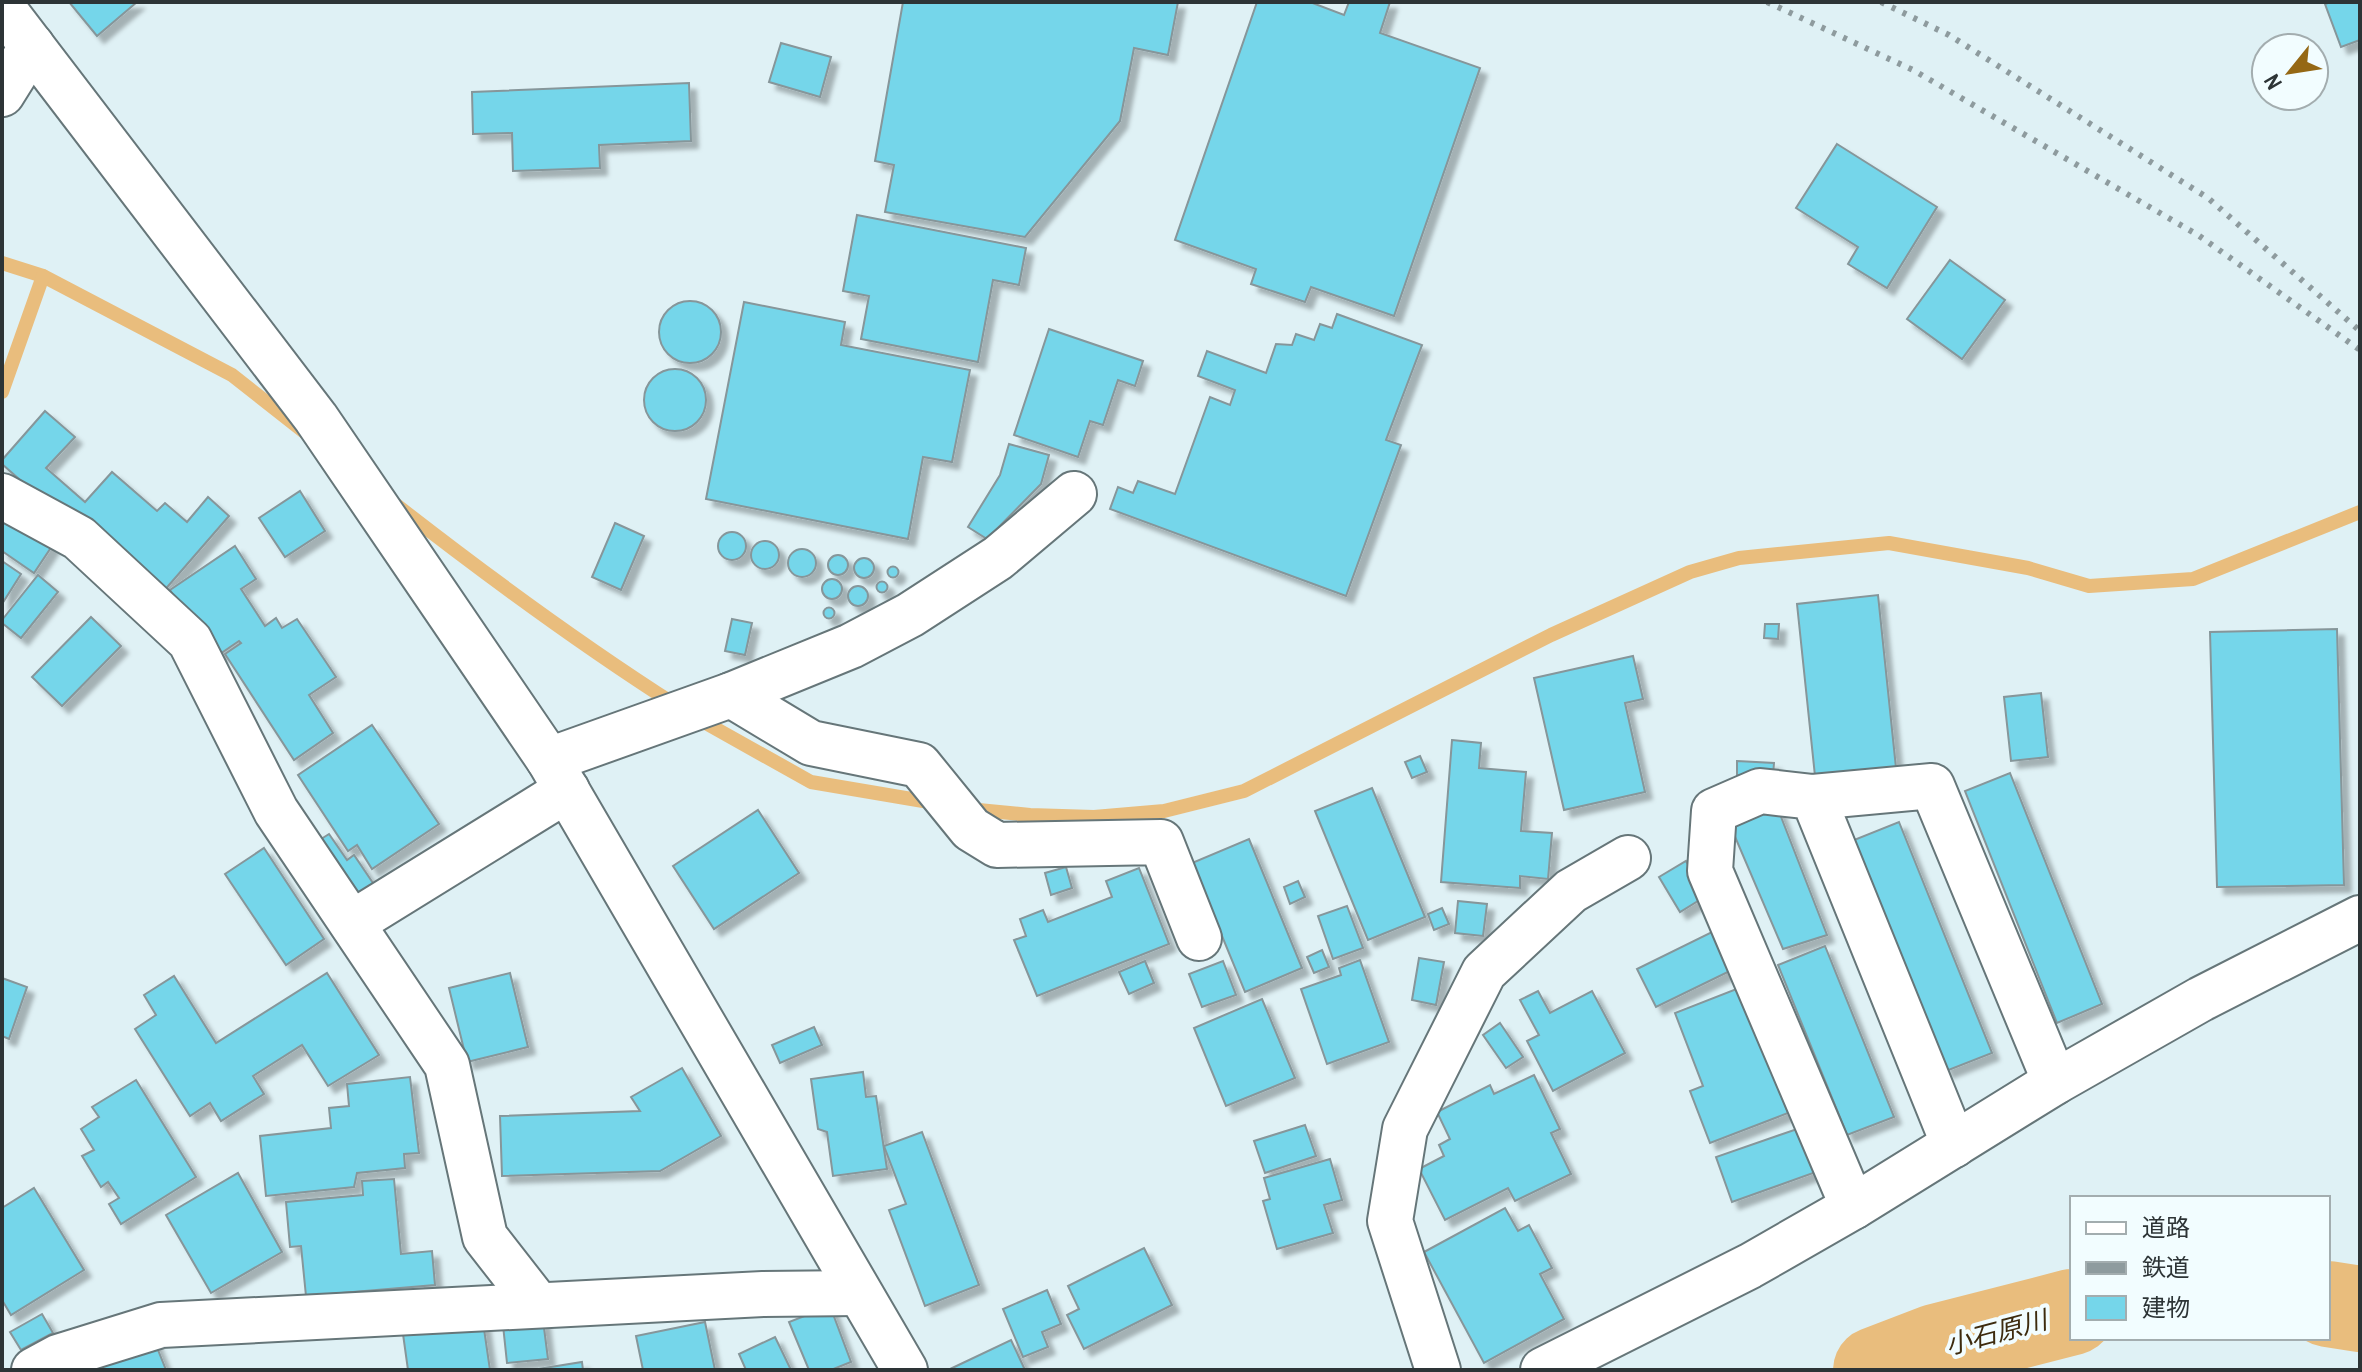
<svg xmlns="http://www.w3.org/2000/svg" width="2362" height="1372" viewBox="0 0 2362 1372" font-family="'Archivo Narrow','Noto Sans JP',sans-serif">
	<defs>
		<filter id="shadow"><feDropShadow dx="7" dy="7" stdDeviation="2" flood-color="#0004"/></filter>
	</defs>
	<rect width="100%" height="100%" fill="#dff1f5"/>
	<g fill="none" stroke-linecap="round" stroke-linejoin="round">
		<!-- stream -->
		<g stroke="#e9bd7d" stroke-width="14">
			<polyline points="2,263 43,276 232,375 307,434"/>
			<polyline points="2,392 43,276"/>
			<path d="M 395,504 C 486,575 580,644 677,706"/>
			<polyline points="695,717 811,782 935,803"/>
			<polyline points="968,809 1030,815 1094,817 1164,811 1244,791 1551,635 1690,572 1739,558 1889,543 2028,568 2089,586 2193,579 2360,512"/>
		</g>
		<!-- river -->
		<g stroke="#e9bd7d" stroke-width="86">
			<polyline points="2328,1304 2360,1309"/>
			<polyline points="1876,1370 1936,1347 2072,1312"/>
		</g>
	</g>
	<!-- building -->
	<g fill="#75d6ea" stroke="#86969a" stroke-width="2" filter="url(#shadow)">
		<polygon points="69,2 137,2 97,36"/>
		<polygon points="903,2 1178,2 1168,55 1134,48 1120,121 1025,237 885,212 894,165 875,161"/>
		<polygon points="1257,2 1310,2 1344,15 1349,2 1390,2 1380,33 1480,68 1394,316 1311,287 1305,302 1251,284 1256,269 1175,240"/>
		<polygon points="2331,2 2360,2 2360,40 2341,47 2325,4"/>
		<polygon points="781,43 831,57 820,97 769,82"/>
		<polygon points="689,83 691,141 599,145 600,168 513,171 512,133 473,134 472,92"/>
		<polygon points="1837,144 1937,207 1887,288 1848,264 1858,247 1796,208"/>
		<polygon points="857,215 1026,248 1019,285 993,280 978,362 861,339 869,296 843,291"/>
		<polygon points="1950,260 2005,300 1962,359 1907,319"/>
		<circle cx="690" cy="332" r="31"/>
		<polygon points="744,302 845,322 841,345 970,370 952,462 923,457 908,539 706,499"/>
		<polygon points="1337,314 1422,345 1386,440 1401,445 1346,596 1110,509 1118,487 1133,493 1138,481 1175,494 1210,397 1230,405 1235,390 1198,376 1207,351 1266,373 1276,344 1292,345 1296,334 1314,340 1320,324 1332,328"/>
		<polygon points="1049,329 1143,361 1135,386 1118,380 1103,425 1090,421 1078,457 1014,435"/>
		<circle cx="675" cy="400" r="31"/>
		<polygon points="45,411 75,437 46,468 85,502 112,472 157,511 165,503 187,522 208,497 229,516 156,600 2,464 2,460"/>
		<polygon points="1009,444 1049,455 1041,484 987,539 968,527 1000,475"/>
		<polygon points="300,491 325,531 285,557 259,518"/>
		<polygon points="2,509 54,543 34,573 2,551"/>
		<polygon points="615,523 644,536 621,590 592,577"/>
		<circle cx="732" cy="546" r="14"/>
		<circle cx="765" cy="555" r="14"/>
		<polygon points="235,546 256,579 241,589 265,626 276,618 282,628 297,619 336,677 309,695 333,733 294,760 225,654 241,643 239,641 214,658 170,590"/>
		<circle cx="802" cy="563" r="14"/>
		<circle cx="838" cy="565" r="10"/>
		<circle cx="864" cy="568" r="10"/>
		<polygon points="2,561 21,574 2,604"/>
		<circle cx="893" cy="572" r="5.5"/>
		<polygon points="38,575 58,592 21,638 2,623 2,620"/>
		<circle cx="832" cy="589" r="10"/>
		<circle cx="882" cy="587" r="5.5"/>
		<circle cx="858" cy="596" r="10"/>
		<polygon points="1878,595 1896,768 1815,776 1797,604"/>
		<circle cx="829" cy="613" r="5.5"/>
		<polygon points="91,617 121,646 62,706 32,677"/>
		<polygon points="732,619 752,623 745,655 725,651"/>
		<polygon points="1765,624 1779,624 1778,639 1764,638"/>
		<polygon points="2337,629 2344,885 2217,887 2210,632"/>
		<polygon points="1633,656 1643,699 1625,703 1645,792 1564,810 1534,678"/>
		<polygon points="2041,693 2048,757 2011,761 2004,697"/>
		<polygon points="372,725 439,824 372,869 357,845 348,851 298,775"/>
		<polygon points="1452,740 1481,743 1479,768 1526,772 1521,831 1552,833 1548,879 1520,876 1520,888 1441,882"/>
		<polygon points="1420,756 1427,772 1412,778 1405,762"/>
		<polygon points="1737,761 1774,763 1773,776 1737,775"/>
		<polygon points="2010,773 2102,1004 2057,1023 1965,791"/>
		<polygon points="1372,788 1425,917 1368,940 1315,811"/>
		<polygon points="1776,804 1827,935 1783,949 1730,825"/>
		<polygon points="758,810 799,873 714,929 673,866"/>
		<polygon points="1899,822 1992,1053 1946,1071 1854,840"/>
		<polygon points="329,834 347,860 354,855 377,889 351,907 310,846"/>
		<polygon points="1249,839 1302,968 1245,992 1192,863"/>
		<polygon points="264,848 324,939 286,965 225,874"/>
		<polygon points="1686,861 1706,896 1680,912 1659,877"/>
		<polygon points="1066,867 1072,888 1051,895 1045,873"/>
		<polygon points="1139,868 1169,944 1037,996 1014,940 1026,936 1020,919 1043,910 1048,922 1112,897 1106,881"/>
		<polygon points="1298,881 1305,897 1290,904 1284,887"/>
		<polygon points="1458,901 1487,904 1483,936 1455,933"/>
		<polygon points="1347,906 1363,948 1333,959 1318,916"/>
		<polygon points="1442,908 1449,924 1434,930 1428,914"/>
		<polygon points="1714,931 1734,969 1656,1007 1637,969"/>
		<polygon points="1825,946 1894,1117 1847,1135 1778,965"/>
		<polygon points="1322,950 1329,967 1314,973 1307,957"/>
		<polygon points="1419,958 1444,962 1436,1005 1412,1000"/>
		<polygon points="1360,960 1389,1042 1327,1064 1301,989 1341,975 1339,968"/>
		<polygon points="1145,961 1154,983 1129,994 1119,972"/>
		<polygon points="1223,961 1236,995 1202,1007 1189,974"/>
		<polygon points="327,973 379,1055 328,1086 302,1045 253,1076 264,1094 221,1121 210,1103 190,1116 135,1029 156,1015 144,995 174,976 216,1043"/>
		<polygon points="510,973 528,1047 467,1062 449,988"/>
		<polygon points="2,978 27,987 9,1039 2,1036"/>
		<polygon points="1739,988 1788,1113 1710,1143 1690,1091 1703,1086 1675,1013"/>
		<polygon points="1538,991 1550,1013 1592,991 1625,1053 1553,1091 1527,1041 1539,1035 1520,1000"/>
		<polygon points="1262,999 1295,1078 1226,1106 1194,1028"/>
		<polygon points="1500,1023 1523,1057 1506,1068 1483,1035"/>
		<polygon points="814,1027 822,1045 780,1063 772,1045"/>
		<polygon points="682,1068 721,1136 660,1171 502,1176 500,1116 640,1111 631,1097"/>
		<polygon points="863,1072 866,1097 876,1096 887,1169 833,1176 827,1132 818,1129 811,1079"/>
		<polygon points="1534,1075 1560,1129 1551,1133 1571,1174 1515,1201 1508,1188 1445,1220 1419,1169 1444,1156 1439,1145 1450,1139 1437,1112 1490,1085 1494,1094"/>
		<polygon points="410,1077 419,1153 404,1154 405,1168 357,1173 354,1187 266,1196 260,1136 331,1128 329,1108 349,1106 347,1084"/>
		<polygon points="136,1080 196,1177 121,1224 109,1204 119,1198 108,1182 101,1187 82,1156 94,1150 81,1129 99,1117 92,1107"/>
		<polygon points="1305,1125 1316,1156 1265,1173 1254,1141"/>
		<polygon points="1800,1128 1816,1172 1732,1202 1716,1157"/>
		<polygon points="922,1132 979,1285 925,1306 889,1210 906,1204 884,1146"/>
		<polygon points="1330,1159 1342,1200 1324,1205 1333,1233 1277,1249 1263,1201 1270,1199 1264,1178"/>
		<polygon points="238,1173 282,1252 211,1293 166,1215"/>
		<polygon points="394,1179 401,1254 432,1251 435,1285 306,1296 301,1246 290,1247 286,1202 363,1195 362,1181"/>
		<polygon points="34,1188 84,1270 11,1315 2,1300 2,1208"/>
		<polygon points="1505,1208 1518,1231 1529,1225 1552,1268 1540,1274 1564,1319 1484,1363 1424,1252"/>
		<polygon points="1144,1248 1172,1305 1084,1349 1067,1315 1079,1309 1068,1286"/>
		<polygon points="1047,1290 1061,1324 1042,1332 1048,1347 1023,1357 1003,1309"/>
		<polygon points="830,1306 851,1362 831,1370 809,1370 789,1322"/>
		<polygon points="42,1314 53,1333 21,1350 10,1332"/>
		<polygon points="543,1320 548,1359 507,1363 503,1325"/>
		<polygon points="483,1322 490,1370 408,1370 403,1334"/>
		<polygon points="705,1322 715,1370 643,1370 636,1336"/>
		<polygon points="775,1337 791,1370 746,1370 739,1354"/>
		<polygon points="154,1340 166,1370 82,1370"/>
		<polygon points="1011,1340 1025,1370 948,1370"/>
		<polygon points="582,1362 583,1370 532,1370"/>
	</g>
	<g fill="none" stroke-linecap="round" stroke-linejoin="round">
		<!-- minor casing -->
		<g stroke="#667679" stroke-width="48">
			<g id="minor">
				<polyline points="2,94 32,46"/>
				<polyline points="2,496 79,538 190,641 276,811 447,1065 485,1237 538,1305"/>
				<polyline points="731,695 811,743 919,765 971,829 997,845 1161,842 1199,938"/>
				<polyline points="549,760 731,695 851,646 910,615 998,558 1074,494"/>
				<polyline points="1813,797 1932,786 2055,1082"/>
				<polyline points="352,923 567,790"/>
				<polyline points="1853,1207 1710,871 1714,811 1760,791 1813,797 1954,1145"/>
				<polyline points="34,1370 58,1357 161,1325 763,1294 859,1293"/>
				<polyline points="1438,1370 1390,1221 1405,1129 1484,972 1571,891 1628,858"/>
				<polyline points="1543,1370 1750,1266 1853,1207 2055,1082 2201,999 2360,918"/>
			</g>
		</g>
		<!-- tertiary casing -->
		<g stroke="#667679" stroke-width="48">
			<polyline id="tertiary" points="2,7 316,418 549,760 905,1370"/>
		</g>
		<!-- minor -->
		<use href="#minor" stroke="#fff" stroke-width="44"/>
		<!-- tertiary -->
		<use href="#tertiary" stroke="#fff" stroke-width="44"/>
		<!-- rail -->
		<g stroke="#8e9b9e" stroke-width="6" stroke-dasharray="4 8" stroke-linecap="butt">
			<polyline points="1767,2 1913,70 2198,235 2360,350"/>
			<polyline points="1881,2 1949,35 2208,198 2360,331"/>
		</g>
	</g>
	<g text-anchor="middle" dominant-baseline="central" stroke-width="8" stroke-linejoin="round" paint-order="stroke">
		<!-- water labels -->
		<g font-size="26" font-style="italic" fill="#3d2b0e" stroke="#f2fdff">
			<text transform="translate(1996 1332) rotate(-15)">小石原川</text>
		</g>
	</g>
	<!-- border -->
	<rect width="2362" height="1372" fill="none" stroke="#2d3436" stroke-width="8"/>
	<!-- legend -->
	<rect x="2070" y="1196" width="260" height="144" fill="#f2fdff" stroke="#a3adaf" stroke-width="2"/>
	<rect x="2086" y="1222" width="40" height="12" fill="#ffffff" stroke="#a3adaf" stroke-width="2"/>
	<text x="2142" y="1236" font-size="24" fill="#2d3436">道路</text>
	<rect x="2086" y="1262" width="40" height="12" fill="#8e9b9e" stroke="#a3adaf" stroke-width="2"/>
	<text x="2142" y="1276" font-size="24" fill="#2d3436">鉄道</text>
	<rect x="2086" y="1296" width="40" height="24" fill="#75d6ea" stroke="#a3adaf" stroke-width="2"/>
	<text x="2142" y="1316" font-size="24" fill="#2d3436">建物</text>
	<!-- north arrow -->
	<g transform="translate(2290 72) rotate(240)"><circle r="38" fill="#f2fdff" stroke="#a3adaf" stroke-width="2"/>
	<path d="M0-6L14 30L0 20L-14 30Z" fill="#956815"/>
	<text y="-12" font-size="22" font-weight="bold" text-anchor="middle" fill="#2d3436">N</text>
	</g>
</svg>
